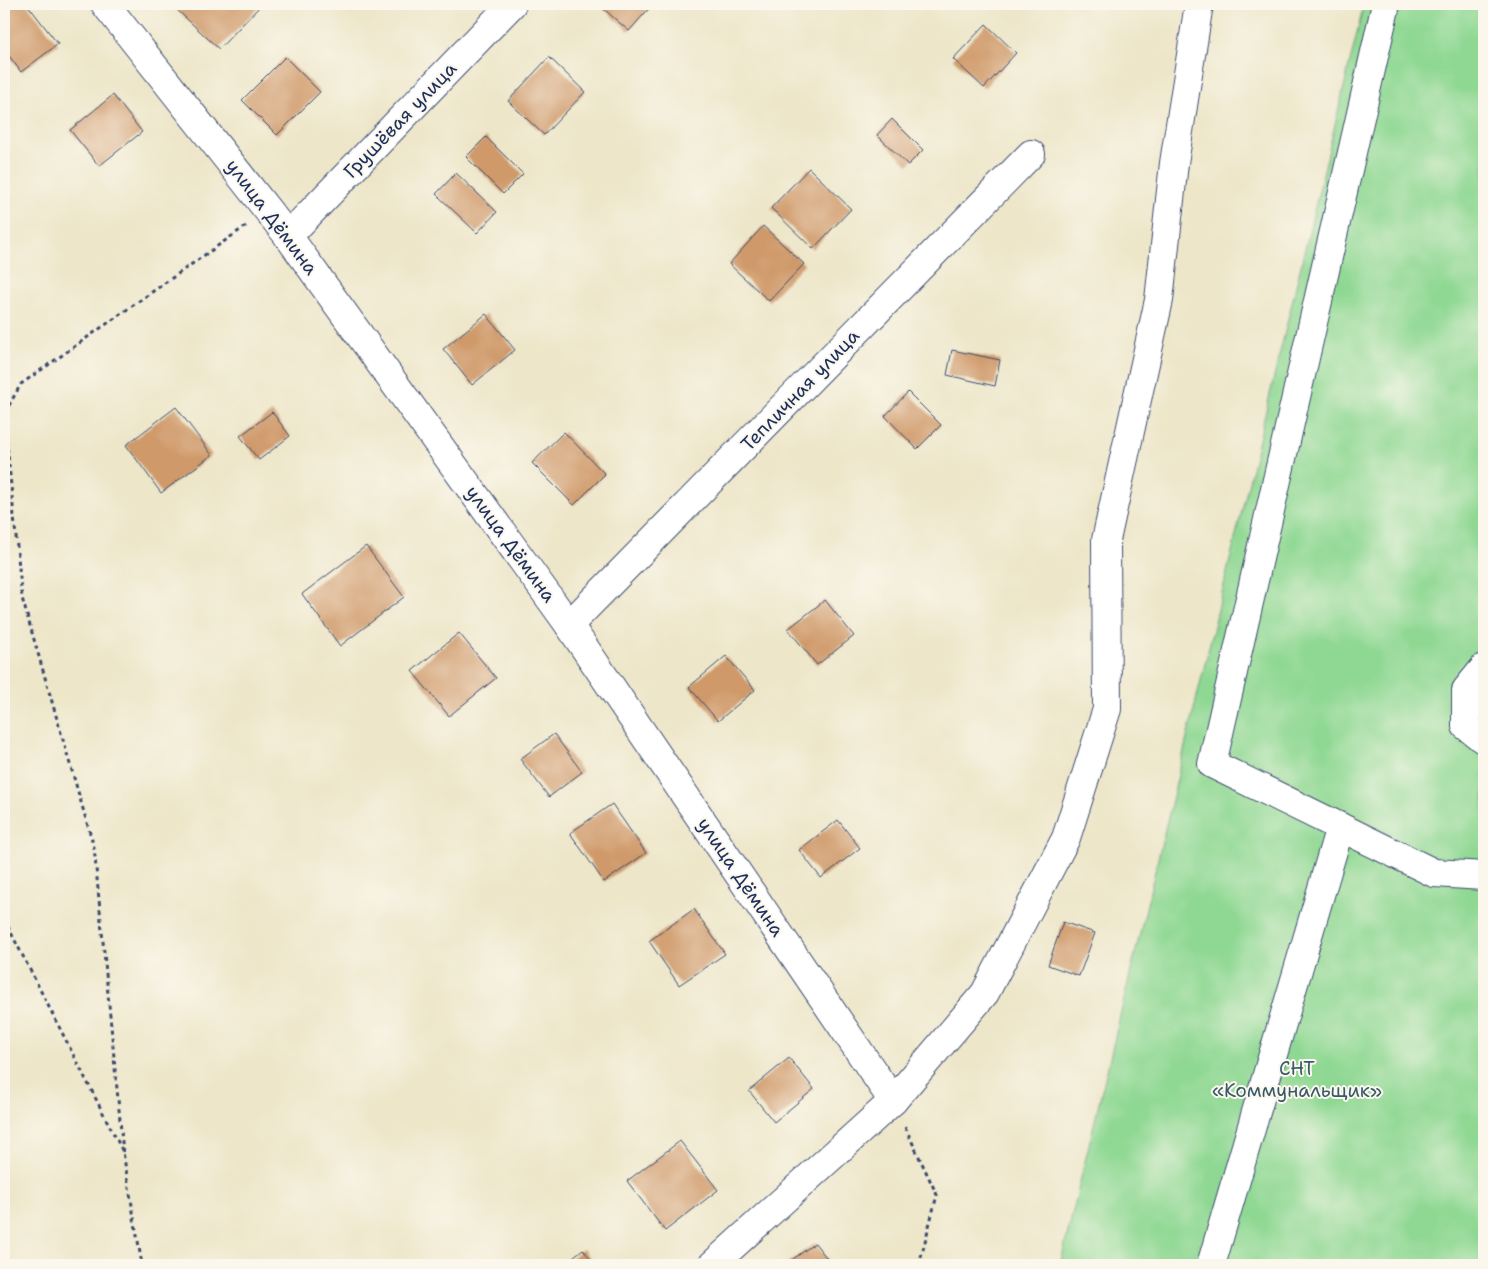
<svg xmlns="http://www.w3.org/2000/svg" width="1488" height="1269" viewBox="0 0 1488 1269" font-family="'Shantell Sans',sans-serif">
	<rect width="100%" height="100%" fill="#fbf7ec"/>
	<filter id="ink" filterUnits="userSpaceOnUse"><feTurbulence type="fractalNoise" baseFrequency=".02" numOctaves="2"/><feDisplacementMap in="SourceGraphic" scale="10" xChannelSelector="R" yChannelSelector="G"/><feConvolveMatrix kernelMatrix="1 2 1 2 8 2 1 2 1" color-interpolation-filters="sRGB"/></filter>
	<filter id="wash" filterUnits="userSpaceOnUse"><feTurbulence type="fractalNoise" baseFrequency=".0096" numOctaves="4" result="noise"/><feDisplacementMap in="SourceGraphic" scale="20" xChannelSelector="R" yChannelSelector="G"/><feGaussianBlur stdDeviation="1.12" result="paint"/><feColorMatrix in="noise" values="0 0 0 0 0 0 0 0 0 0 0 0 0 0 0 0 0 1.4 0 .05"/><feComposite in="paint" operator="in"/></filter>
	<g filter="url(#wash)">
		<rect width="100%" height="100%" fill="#ede6c9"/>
		<!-- green -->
		<polygon fill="#8fd893" stroke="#558478" points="1364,4 1484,4 1484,1265 1060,1265"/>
		<g id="blocks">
			<!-- building -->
			<g fill="#cf9969">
				<polygon points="4,4 27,4 58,44 21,72 4,49"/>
				<polygon points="177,4 258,4 260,6 219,49 174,7"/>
				<polygon points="598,4 653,4 629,31"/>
				<polygon points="986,24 1016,53 984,88 953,59"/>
				<polygon points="285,57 320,92 277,135 242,100"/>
				<polygon points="549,57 585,92 544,135 508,101"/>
				<polygon points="113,95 142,132 99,166 70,130"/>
				<polygon points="892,119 923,150 908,165 877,135"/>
				<polygon points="486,137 523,174 503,194 466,157"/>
				<polygon points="809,168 851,209 813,249 771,208"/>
				<polygon points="456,173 497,212 477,233 436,194"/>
				<polygon points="763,226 804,264 769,301 729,264"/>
				<polygon points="486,314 515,350 472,385 443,349"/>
				<polygon points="952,350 1000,360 995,386 947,375"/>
				<polygon points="908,392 941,425 917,449 885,416"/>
				<polygon points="176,407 212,455 161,493 126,445"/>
				<polygon points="272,412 290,436 259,460 240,436"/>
				<polygon points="564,432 605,474 574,505 532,463"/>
				<polygon points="366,546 404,597 340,646 302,594"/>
				<polygon points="825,600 854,636 817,665 788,629"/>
				<polygon points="459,633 496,678 449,716 412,671"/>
				<polygon points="726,656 755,690 718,721 689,687"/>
				<polygon points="554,734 582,772 549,797 520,759"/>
				<polygon points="612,804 646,853 604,882 570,833"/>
				<polygon points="838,820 860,848 821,878 799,850"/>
				<polygon points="694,909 725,954 679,985 649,941"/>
				<polygon points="1063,922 1095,933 1079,976 1048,965"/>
				<polygon points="789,1058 814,1089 774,1122 749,1091"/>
				<polygon points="680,1141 718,1190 665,1231 627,1181"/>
				<polygon points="815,1243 832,1265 785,1265"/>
				<polygon points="583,1249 595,1265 563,1265"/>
			</g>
		</g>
	</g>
	<g filter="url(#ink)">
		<use href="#blocks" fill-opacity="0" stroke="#3a4a6e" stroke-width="1"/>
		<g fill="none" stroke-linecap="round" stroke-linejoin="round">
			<!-- minor casing -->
			<g stroke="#3a4a6e" stroke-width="30">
				<g id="minor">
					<polyline points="105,4 288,236 569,625 893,1101"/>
					<polyline points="1386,4 1212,764 1434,873 1484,876"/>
					<polyline points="288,236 512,4"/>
					<polyline points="569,625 1031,154"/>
					<polyline points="1484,668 1466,690 1466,726 1484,740"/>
					<polyline points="712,1265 893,1101 985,993 1066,838 1107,709 1106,540 1159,300 1174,163 1199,4"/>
					<polyline points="1211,1265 1340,827"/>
				</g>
			</g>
			<!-- path -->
			<g stroke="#3a4a6e" stroke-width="3" stroke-dasharray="4 4" stroke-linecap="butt">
				<polyline points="4,919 123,1152 142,1265"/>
				<polyline points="905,1127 937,1195 919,1265"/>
				<polyline points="123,1152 94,847 22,598 4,414 21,384 246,226"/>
			</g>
			<!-- minor -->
			<use href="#minor" stroke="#fff" stroke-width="28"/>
		</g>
	</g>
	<g text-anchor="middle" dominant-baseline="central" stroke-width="4" stroke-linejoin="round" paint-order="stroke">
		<!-- street labels -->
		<g font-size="19" fill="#1b2f5e" stroke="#fbf7ec">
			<text transform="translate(400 120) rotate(-46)">Грушёвая улица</text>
			<text transform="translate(272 217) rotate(53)">улица Дёмина</text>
			<text transform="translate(800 390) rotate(-46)">Тепличная улица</text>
			<text transform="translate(511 544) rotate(54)">улица Дёмина</text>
			<text transform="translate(741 877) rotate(56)">улица Дёмина</text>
		</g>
		<!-- park labels -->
		<g font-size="19" fill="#38596b" stroke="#fbf7ec">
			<text x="1297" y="1068">СНТ<tspan x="1297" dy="22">«Коммунальщик»</tspan></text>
		</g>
	</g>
	<!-- margin -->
	<rect width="1488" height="1269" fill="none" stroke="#fbf7ec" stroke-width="20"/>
</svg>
